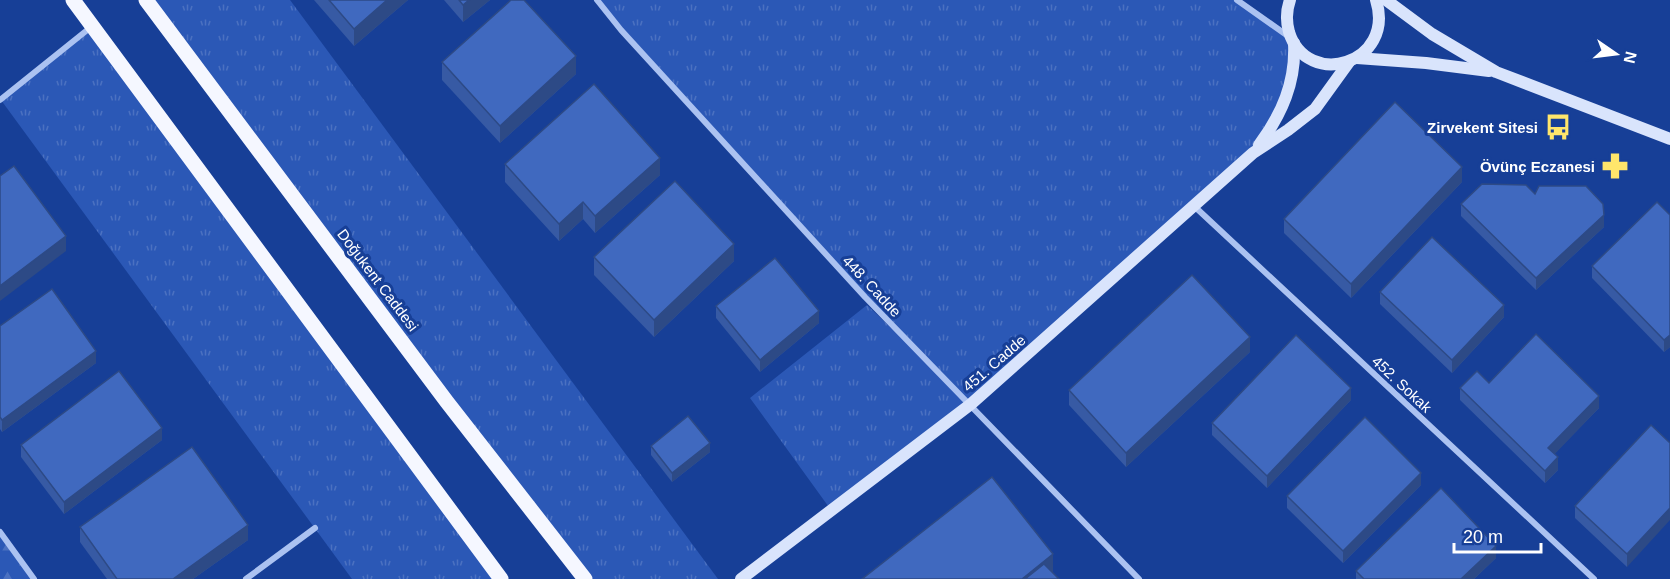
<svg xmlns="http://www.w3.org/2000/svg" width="1670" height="579" viewBox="0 0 1670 579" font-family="Helvetica,sans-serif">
	<defs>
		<pattern id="grass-tufts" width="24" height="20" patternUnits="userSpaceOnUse" patternTransform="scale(1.5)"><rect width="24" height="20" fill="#2b58b6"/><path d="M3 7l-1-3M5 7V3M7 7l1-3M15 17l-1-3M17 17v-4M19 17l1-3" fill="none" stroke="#4b71c1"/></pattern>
		<pattern id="forest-firs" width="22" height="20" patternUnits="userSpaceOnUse" patternTransform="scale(1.5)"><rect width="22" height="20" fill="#2b58b6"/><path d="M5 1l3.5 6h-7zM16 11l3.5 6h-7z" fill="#4b71c1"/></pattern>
	</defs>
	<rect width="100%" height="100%" fill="#173f97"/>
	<!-- grass -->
	<g fill="url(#grass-tufts)">
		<polygon points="147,0 290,0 718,579 586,579"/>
		<polygon points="597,0 1237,0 1291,38 1292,79 1253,153 971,404 831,510 750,398 867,305 948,382 865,297"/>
		<polygon points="92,26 501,579 352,579 1,100"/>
	</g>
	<!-- forest -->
	<polygon fill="url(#forest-firs)" points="0,532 34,579 0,579"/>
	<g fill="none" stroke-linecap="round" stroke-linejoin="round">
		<!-- street -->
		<g stroke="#abc2f1" stroke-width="6">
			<polyline points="597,0 621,30 865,297 1139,579"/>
			<polyline points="1237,0 1288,36"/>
			<polyline points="0,100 91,27"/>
			<polyline points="1194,206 1594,579"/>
			<polyline points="0,532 34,579"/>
			<polyline points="246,579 315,528"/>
		</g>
		<!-- secondary -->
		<g stroke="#d9e4fc" stroke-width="12">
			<path d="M 1290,0 C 1286,11 1286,21 1289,32 C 1307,90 1396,64 1376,0"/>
			<polyline points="1386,0 1432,34 1496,72 1670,139"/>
			<polyline points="1357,58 1426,63 1489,71"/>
			<path d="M 1259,145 C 1282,114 1296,82 1294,43"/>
			<polyline points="741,579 971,404 1253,153 1288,130 1315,109 1349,62"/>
		</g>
		<!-- primary -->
		<g stroke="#f5f7ff" stroke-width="15">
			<polyline points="73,0 501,579"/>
			<polyline points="146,0 447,402 585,579"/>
		</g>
	</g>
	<!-- wall -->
	<g fill="#375aa4">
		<polygon points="314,0 408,0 354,46"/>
		<polygon points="444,0 490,0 463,22"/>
		<polygon points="442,62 576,74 500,143 442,80"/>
		<polygon points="505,164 660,175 595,233 583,219 559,241 505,182"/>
		<polygon points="1462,182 1351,298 1284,233 1284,219"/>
		<polygon points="1535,194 1604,227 1536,290 1461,216 1461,204"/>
		<polygon points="1670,215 1670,347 1664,352 1592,278 1592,266"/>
		<polygon points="594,257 734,261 654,337 594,275"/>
		<polygon points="1380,292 1504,317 1452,373 1380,304"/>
		<polygon points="716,306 819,323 760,372 716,318"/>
		<polygon points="0,326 96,363 2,432 0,429"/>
		<polygon points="1250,352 1126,467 1069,405 1069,390"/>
		<polygon points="1489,383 1599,408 1554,454 1558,470 1545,483 1460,400 1460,388"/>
		<polygon points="1351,400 1267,488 1212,435 1212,423"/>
		<polygon points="1651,425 1627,567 1575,518 1575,506"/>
		<polygon points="162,440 64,514 21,457 21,445"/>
		<polygon points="651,446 710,452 672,482 651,455"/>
		<polygon points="1421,485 1343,563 1287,508 1287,496"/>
		<polygon points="80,527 248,540 193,579 107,579 80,542"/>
		<polygon points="1496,558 1474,579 1356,579 1356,571"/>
	</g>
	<!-- shaded-wall -->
	<g fill="#2d4a86">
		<polygon points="387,0 408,0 354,46 354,29"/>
		<polygon points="469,0 490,0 463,22 463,5"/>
		<polygon points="576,56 576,74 500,143 500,126"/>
		<polygon points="660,158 660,175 595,233 595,216"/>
		<polygon points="1462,167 1462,182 1351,298 1351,284"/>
		<polygon points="583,202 583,219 559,241 559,224"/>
		<polygon points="1604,215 1604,227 1536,290 1536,278"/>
		<polygon points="66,236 66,251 0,301 0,286"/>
		<polygon points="734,244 734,261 654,337 654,320"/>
		<polygon points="1504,305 1504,317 1452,373 1452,360"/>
		<polygon points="819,311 819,323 760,372 760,360"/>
		<polygon points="1670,335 1670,347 1664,352 1664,340"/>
		<polygon points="1250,337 1250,352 1126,467 1126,453"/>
		<polygon points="96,351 96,363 2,432 2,420"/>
		<polygon points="1351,388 1351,400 1267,488 1267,476"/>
		<polygon points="1599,396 1599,408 1548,461 1548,448"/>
		<polygon points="162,428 162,440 64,514 64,502"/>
		<polygon points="710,443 710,452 672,482 672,473"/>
		<polygon points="1558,457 1558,470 1545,483 1545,471"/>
		<polygon points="1421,473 1421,485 1343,563 1343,551"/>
		<polygon points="1670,508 1670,520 1627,567 1627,554"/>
		<polygon points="248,525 248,540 193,579 173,579"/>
		<polygon points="1496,546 1496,558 1474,579 1461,579"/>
		<polygon points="1053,554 1053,572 1044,579 1022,579"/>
	</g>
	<!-- building -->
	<g fill="#4069bf" stroke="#2d4a86" stroke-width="1.5">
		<polygon points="329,0 387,0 354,29"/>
		<polygon points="459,0 469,0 463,5"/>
		<polygon points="511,0 524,0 576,56 500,126 442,62"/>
		<polygon points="594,84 660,158 595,216 583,202 559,224 505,164"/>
		<polygon points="1395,102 1462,167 1351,284 1284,219"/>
		<polygon points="14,166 66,236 0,286 0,176"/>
		<polygon points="675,181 734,244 654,320 594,257"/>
		<polygon points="1482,184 1526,185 1535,194 1539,186 1586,186 1603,204 1604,215 1536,278 1461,204"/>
		<polygon points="1657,202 1670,215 1670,335 1664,340 1592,266"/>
		<polygon points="1432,237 1504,305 1452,360 1380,292"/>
		<polygon points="775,258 819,311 760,360 716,306"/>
		<polygon points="1192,275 1250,337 1126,453 1069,390"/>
		<polygon points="52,289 96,351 2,420 0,417 0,326"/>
		<polygon points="1536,334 1599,396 1548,448 1558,457 1545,471 1460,388 1477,371 1489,383"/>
		<polygon points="1296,335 1351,388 1267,476 1212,423"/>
		<polygon points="119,371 162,428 64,502 21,445"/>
		<polygon points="688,416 710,443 672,473 651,446"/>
		<polygon points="1365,417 1421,473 1343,551 1287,496"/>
		<polygon points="1651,425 1670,443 1670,508 1627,554 1575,506"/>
		<polygon points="192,447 248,525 173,579 117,579 80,527"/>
		<polygon points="992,477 1053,554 1022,579 862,579"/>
		<polygon points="1441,488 1496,546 1461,579 1364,579 1356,571"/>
		<polygon points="1044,564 1059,579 1025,579"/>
	</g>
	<!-- icons -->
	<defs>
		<g id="bus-bare" transform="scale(2.07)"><path d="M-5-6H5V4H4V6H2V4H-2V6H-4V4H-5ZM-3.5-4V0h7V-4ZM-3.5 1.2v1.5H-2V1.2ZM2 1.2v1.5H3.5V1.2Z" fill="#ffe66b" stroke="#173f97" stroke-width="2.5" paint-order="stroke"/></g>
		<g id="pharmacy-bare" transform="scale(2.07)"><path d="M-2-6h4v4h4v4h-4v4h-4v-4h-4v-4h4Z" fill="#ffe66b" stroke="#173f97" stroke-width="2.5" paint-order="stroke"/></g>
	</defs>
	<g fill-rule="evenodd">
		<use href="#bus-bare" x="1558" y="127"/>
		<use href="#pharmacy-bare" x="1615" y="166"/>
	</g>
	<g text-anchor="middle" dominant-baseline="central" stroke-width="6" stroke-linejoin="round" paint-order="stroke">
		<!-- poi labels -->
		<g font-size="15" font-weight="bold" fill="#fff" stroke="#173f97" text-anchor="end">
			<text x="1538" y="127">Zirvekent Sitesi</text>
			<text x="1595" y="166">Övünç Eczanesi</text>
		</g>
		<!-- street labels -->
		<g font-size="15" fill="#fff" stroke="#173f97">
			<text transform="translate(378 280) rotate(53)">Doğukent Caddesi</text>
			<text transform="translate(872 286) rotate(47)">448. Cadde</text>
			<text transform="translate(994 363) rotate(-41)">451. Cadde</text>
			<text transform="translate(1402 384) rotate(43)">452. Sokak</text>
		</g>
	</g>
	<!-- north arrow -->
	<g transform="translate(1616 54) rotate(104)" stroke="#173f97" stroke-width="4.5" paint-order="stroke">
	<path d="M0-4.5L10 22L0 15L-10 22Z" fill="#ffffff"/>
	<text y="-9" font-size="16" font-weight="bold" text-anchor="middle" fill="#ffffff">N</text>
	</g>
	<!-- scale -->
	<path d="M1454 543v9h87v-9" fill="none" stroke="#ffffff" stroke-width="3"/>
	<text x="1463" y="543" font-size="18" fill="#ffffff" stroke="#173f97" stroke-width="4.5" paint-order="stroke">20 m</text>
</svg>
